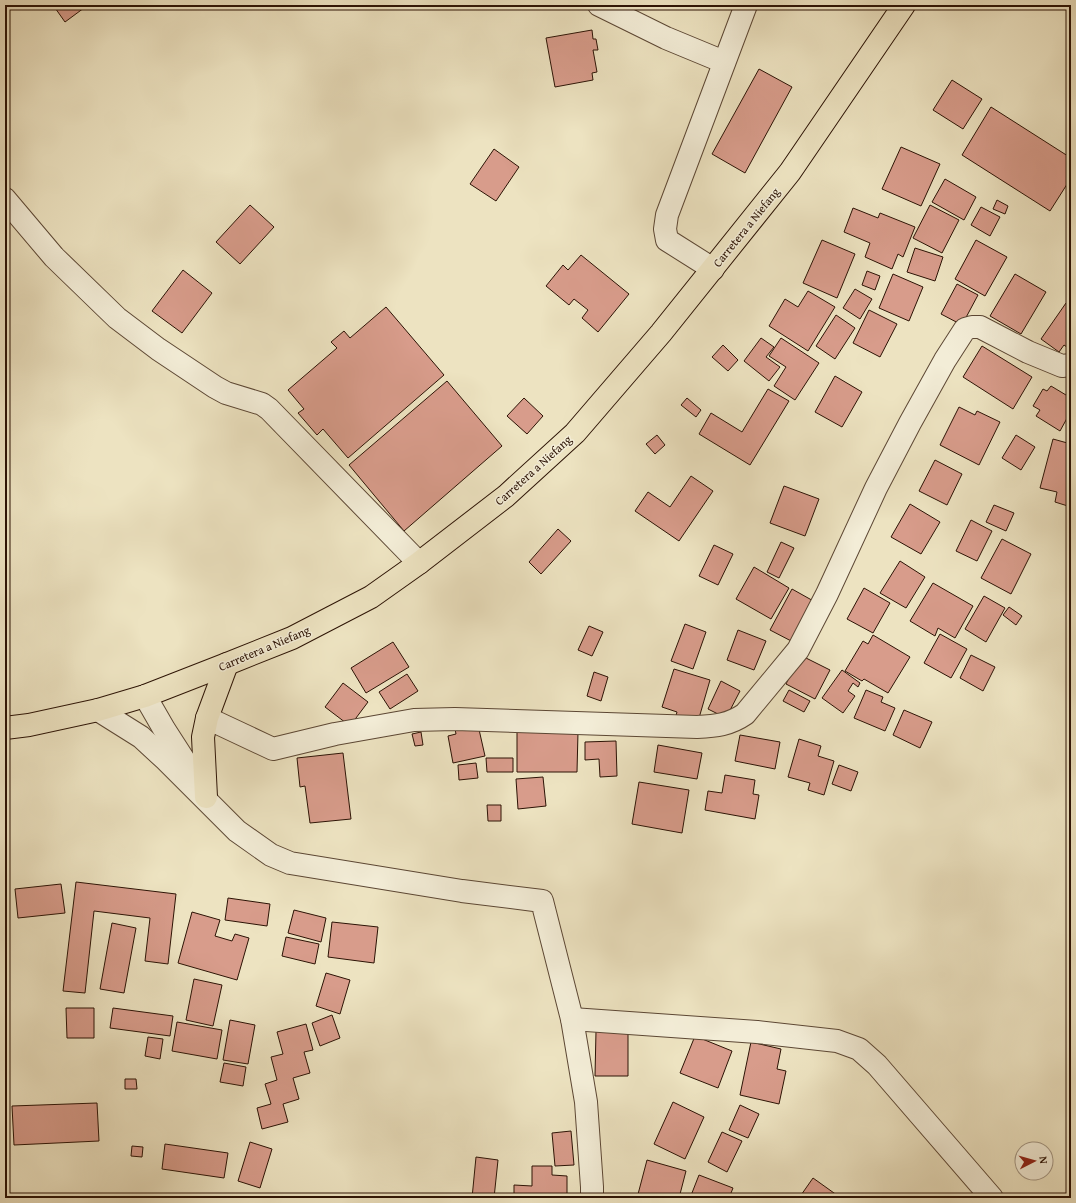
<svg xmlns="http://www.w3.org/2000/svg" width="1076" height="1203" viewBox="0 0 1076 1203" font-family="'Gentium Book Plus',serif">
	<rect width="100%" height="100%" fill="#ede3c1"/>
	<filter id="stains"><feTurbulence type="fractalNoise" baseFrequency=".005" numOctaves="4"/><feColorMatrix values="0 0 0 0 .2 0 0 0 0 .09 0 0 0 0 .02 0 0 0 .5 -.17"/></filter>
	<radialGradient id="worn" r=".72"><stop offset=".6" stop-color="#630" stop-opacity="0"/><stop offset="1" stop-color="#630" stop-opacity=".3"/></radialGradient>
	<!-- building -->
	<g fill="#d89c8b" stroke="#2c1305">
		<polygon points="53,5 88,5 65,22"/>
		<polygon points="592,30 593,39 596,39 598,50 593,50 597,72 592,73 593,80 555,87 546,38"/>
		<polygon points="759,69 792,87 745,173 712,154"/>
		<polygon points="952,80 982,99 963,129 933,110"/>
		<polygon points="991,107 1071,158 1071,178 1050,211 962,155"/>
		<polygon points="901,147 940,164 921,206 882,189"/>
		<polygon points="494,149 519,167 496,201 470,184"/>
		<polygon points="945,179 976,197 964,220 932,202"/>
		<polygon points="997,200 1008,206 1005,214 993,209"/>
		<polygon points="250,205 274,227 240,264 216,242"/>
		<polygon points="930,205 959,220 942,253 913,238"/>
		<polygon points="981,207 1000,217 990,236 971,225"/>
		<polygon points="853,208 878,218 880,213 915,227 903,257 898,254 892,269 865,257 870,243 844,232"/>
		<polygon points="822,240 855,254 837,298 803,283"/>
		<polygon points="976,240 1007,257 985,296 955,279"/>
		<polygon points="915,248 943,257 935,281 907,272"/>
		<polygon points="581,255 629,294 598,332 582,318 588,310 574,299 569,305 546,286 563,265 568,270"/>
		<polygon points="183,270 212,293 182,333 152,311"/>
		<polygon points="867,271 880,276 875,290 862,285"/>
		<polygon points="893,274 923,287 909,321 879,308"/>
		<polygon points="1015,274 1046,292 1021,334 990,316"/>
		<polygon points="957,284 978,295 962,325 941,314"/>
		<polygon points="855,289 872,299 860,319 843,308"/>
		<polygon points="808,291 835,307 808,351 769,326 785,299 798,307"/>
		<polygon points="1066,303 1071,307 1071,331 1069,333 1071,334 1071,350 1064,345 1059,352 1041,339"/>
		<polygon points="386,307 444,375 348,458 323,429 317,435 298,413 304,409 288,390 337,348 331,342 344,331 350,338"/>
		<polygon points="869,310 897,324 880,357 853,343"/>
		<polygon points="836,315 855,328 835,359 816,346"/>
		<polygon points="761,338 774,347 766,357 780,367 769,381 744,361"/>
		<polygon points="781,338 819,363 795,400 774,386 786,367 769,356"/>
		<polygon points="723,345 738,360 728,371 712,357"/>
		<polygon points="982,346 1032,377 1013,409 963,377"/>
		<polygon points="835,376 862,392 842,427 815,412"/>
		<polygon points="447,381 502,446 404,531 349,465"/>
		<polygon points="1051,386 1071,398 1071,411 1060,431 1036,416 1040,410 1033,406 1043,389 1047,391"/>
		<polygon points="768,389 789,401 750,465 699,434 711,413 742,432"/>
		<polygon points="524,398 543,416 527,434 507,416"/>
		<polygon points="687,398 701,410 696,417 681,405"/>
		<polygon points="959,407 975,415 977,411 1000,422 979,465 940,445"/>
		<polygon points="657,435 665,445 655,454 646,444"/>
		<polygon points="1016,435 1035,447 1021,470 1002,458"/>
		<polygon points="1053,439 1071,444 1071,507 1055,502 1057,492 1040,488"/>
		<polygon points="935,460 962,474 947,505 919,491"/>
		<polygon points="691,476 713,491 679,541 635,511 648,492 670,507"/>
		<polygon points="784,486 819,499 805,536 770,523"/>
		<polygon points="910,504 940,522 921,554 891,537"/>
		<polygon points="994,505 1014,513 1006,531 986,522"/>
		<polygon points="971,520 992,531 977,561 956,551"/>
		<polygon points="558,529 571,541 541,574 529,562"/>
		<polygon points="1002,539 1031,554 1011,594 981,578"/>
		<polygon points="781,542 794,548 779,578 767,572"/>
		<polygon points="714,545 733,554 718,585 699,576"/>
		<polygon points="900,561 925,577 906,608 880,593"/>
		<polygon points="754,567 789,588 771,619 736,599"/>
		<polygon points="933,583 973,606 955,638 938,628 935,636 910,621"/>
		<polygon points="864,588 890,603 873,633 847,619"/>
		<polygon points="792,589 817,603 795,643 770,630"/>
		<polygon points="984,596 1005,608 986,642 965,629"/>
		<polygon points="1009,607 1022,616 1016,625 1003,615"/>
		<polygon points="685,624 706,632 693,669 671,661"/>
		<polygon points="589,626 603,632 592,656 578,650"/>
		<polygon points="738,630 766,641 754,670 727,660"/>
		<polygon points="940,634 967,649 951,678 924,663"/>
		<polygon points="873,635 910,657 888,693 864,679 862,681 845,671 863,641 868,644"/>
		<polygon points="393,642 409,667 366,693 351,668"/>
		<polygon points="800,655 830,670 815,699 786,684"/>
		<polygon points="971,655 995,667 983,691 960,678"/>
		<polygon points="674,669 710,680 697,725 675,719 677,712 662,707"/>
		<polygon points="842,670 860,683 858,687 853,683 848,691 855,696 843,713 822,698"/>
		<polygon points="594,672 608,677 601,701 587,696"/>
		<polygon points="407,674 418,691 390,709 379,692"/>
		<polygon points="721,681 740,691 726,718 708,709"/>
		<polygon points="343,683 368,702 350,726 325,707"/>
		<polygon points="789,690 810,701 804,712 783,701"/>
		<polygon points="866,690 883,697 881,702 895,708 885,731 854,718"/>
		<polygon points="904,710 932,722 920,748 893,735"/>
		<polygon points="478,725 485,756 453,763 448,736 456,734 455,729"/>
		<polygon points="421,732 423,745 415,746 412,734"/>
		<polygon points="517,732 578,732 577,772 517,772"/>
		<polygon points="740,735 780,742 775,769 735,761"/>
		<polygon points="799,739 821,746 818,756 834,761 824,795 808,790 810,783 788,777"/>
		<polygon points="616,741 617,776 600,777 599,759 585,760 585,742"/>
		<polygon points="658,745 702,753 697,779 654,772"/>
		<polygon points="343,753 351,819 310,823 305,786 300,787 297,758"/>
		<polygon points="486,758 513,758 513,772 487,772"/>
		<polygon points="476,763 478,778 459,780 458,765"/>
		<polygon points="839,765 858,772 851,791 832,784"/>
		<polygon points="725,775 755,780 753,794 759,795 755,819 705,810 708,791 722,793"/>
		<polygon points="543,777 546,806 518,809 516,779"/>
		<polygon points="639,782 689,790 682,833 632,824"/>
		<polygon points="487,805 501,805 501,821 488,821"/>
		<polygon points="76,882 176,894 168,964 145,961 150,918 94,911 85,993 63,991"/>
		<polygon points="61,884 65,913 18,918 15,889"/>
		<polygon points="228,898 270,904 267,926 225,920"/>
		<polygon points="294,910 326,918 321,942 288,933"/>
		<polygon points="192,912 220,920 215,936 232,941 235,934 249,938 237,980 178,963"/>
		<polygon points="332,922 378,927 374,963 328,957"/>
		<polygon points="112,923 136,928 124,993 100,989"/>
		<polygon points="286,937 319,944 315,964 282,956"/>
		<polygon points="326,973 350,980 340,1014 316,1006"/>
		<polygon points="194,979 222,985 213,1026 186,1020"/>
		<polygon points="66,1008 94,1008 94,1038 67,1038"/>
		<polygon points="113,1008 173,1016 170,1036 110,1028"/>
		<polygon points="332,1015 340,1038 320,1046 312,1023"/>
		<polygon points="230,1020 255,1025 248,1064 223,1060"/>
		<polygon points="177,1022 222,1030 217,1059 172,1051"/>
		<polygon points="306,1024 313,1050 304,1052 310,1073 293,1078 299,1099 283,1104 288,1122 262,1129 257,1108 271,1104 265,1084 277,1080 271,1057 283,1054 277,1032"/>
		<polygon points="596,1031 628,1031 628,1076 595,1076"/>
		<polygon points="695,1036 732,1051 718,1088 680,1073"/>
		<polygon points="148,1037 163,1039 160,1059 145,1056"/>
		<polygon points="751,1042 781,1049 777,1069 786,1071 779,1104 740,1095"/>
		<polygon points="224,1063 246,1067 243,1086 220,1082"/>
		<polygon points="125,1079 136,1079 137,1089 125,1089"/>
		<polygon points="673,1102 704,1117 685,1159 654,1144"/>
		<polygon points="97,1103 99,1141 14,1145 12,1106"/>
		<polygon points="740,1105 759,1114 748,1138 729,1130"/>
		<polygon points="571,1131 574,1165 555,1166 552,1133"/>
		<polygon points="722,1132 742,1141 727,1172 708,1162"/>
		<polygon points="250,1142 272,1149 260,1188 238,1181"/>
		<polygon points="165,1144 228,1153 224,1178 162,1169"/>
		<polygon points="132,1146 143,1147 142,1157 131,1156"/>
		<polygon points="476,1157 498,1160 494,1198 472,1198"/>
		<polygon points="647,1160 686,1171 679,1198 637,1198"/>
		<polygon points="532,1166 552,1166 552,1175 567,1176 567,1198 514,1198 514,1185 532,1186"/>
		<polygon points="699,1175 733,1188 729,1198 690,1198"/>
		<polygon points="813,1178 841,1198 799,1198"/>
		<polygon points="5,1189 9,1190 7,1198 5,1198"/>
	</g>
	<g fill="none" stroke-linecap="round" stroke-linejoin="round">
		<!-- minor casing -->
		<g stroke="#5c4734" stroke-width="24">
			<g id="minor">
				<polyline points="599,5 666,38 724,62"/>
				<polyline points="5,199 54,257 117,318 158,349 215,387 226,393 262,404 269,409 419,563"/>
				<polyline points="713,269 667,240 665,229 667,215 746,5"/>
				<polyline points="145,696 164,729 193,774"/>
				<polyline points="98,710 141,737 166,760 237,831 271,855 290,863 462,891 542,901 572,1019 586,1102 592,1187 592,1198"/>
				<path d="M 207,718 L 273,749 L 335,734 L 414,720 L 455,719 L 697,727 C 716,726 729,725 745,714 L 798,650 L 827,594 L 876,488 L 910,423 L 945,360 L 965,329 L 972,327 L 980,327 L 1028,352 L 1062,366 L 1071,365"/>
				<polyline points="572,1019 757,1032 837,1041 859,1049 877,1065 992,1198"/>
			</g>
		</g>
		<!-- primary casing -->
		<g stroke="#2c1305" stroke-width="24">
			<g id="primary">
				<polyline points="5,728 29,725 98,710 145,696 227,664 292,638 371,597 419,563 506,496 575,433 661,333 790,172 904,5"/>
				<polyline points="206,797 203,737 207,718 227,664"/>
			</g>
		</g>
		<!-- minor -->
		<use href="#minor" stroke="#f3edd7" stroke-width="22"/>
		<!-- primary -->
		<use href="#primary" stroke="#ede3c1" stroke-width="22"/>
	</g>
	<g text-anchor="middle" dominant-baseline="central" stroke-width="3" stroke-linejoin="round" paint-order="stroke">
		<!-- street labels -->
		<g font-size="12" fill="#2c1305" stroke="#f3edd7">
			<text transform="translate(746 227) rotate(-51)">Carretera a Niefang</text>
			<text transform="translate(533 470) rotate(-42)">Carretera a Niefang</text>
			<text transform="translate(264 648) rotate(-23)">Carretera a Niefang</text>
		</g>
	</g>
	<!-- margin -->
	<rect width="1076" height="1203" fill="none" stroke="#ede3c1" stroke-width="20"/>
	<rect x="6" y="6" width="1064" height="1191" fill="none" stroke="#2c1305" stroke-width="2"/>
	<rect x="10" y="10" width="1056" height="1183" fill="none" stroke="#2c1305"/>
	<!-- north arrow -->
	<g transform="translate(1034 1161) rotate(84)"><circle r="19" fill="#f3edd7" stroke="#a39683"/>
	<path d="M0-3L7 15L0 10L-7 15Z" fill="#8f2418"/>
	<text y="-6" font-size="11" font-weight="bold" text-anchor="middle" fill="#2c1305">N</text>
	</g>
	<rect width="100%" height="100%" filter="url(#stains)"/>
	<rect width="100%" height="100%" fill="url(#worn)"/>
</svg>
